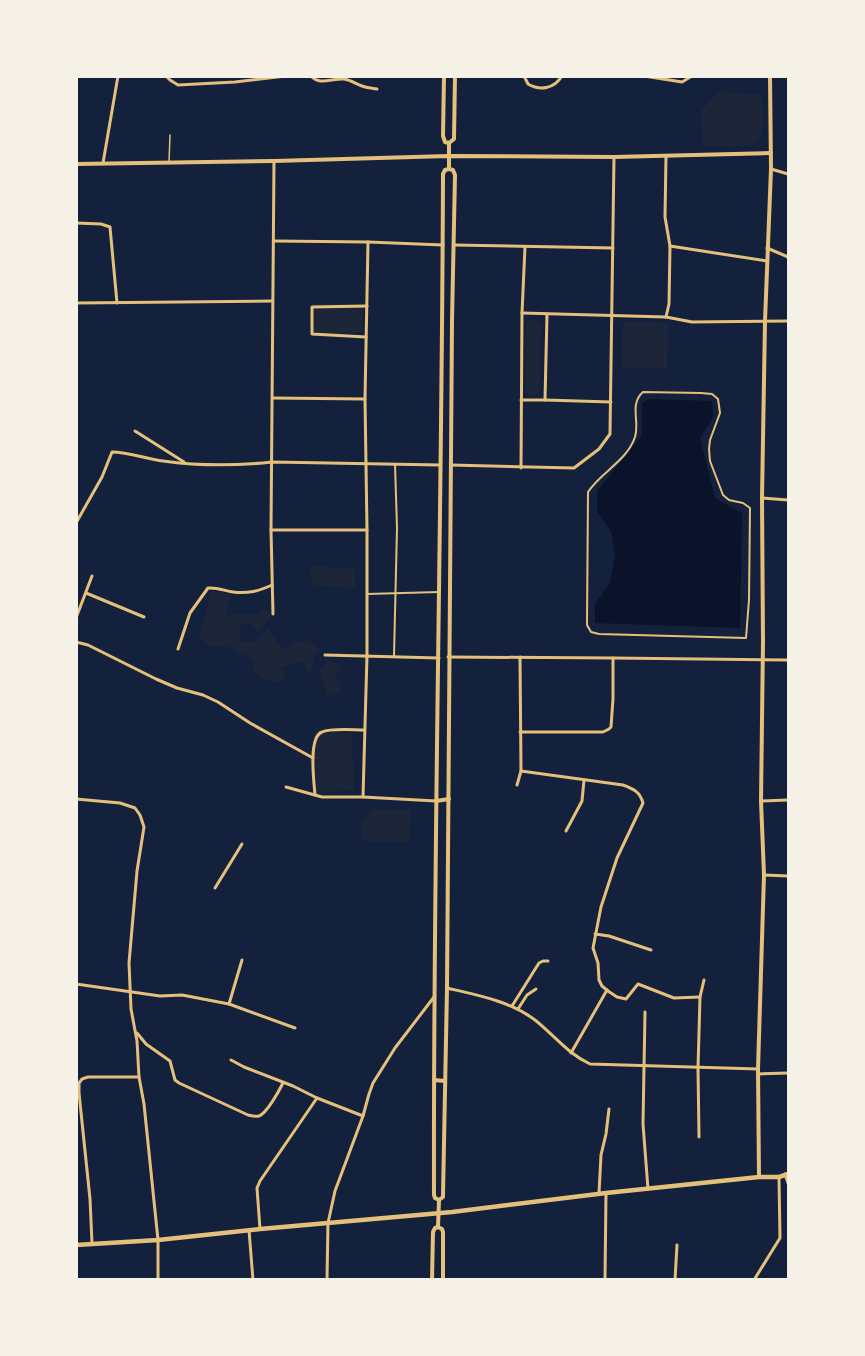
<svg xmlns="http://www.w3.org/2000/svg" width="865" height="1356" viewBox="0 0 865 1356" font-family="'Nunito Sans',sans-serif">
	<rect width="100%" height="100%" fill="#14213d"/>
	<!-- green -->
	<g fill="#1d2539">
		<polygon points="719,92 762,95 763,126 759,140 751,146 703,146 701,111"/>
		<polygon points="313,304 362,304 363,332 313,334"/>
		<polygon points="533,319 541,325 540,391 532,397 525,392 526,324"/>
		<polygon points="623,322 668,323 667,369 622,368"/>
		<polygon points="310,566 354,568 356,588 313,585"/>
		<path d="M 212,591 L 231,595 L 227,605 L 227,615 L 257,615 L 261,609 L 272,615 L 258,633 L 252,625 L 244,623 L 238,630 L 242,642 L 256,642 L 268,627 L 283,650 L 296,642 L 304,643 L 306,639 L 320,649 L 313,660 L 311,673 L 306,670 L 304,661 L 281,667 L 286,680 C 272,683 263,681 253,671 L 255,661 L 226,646 L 209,646 L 199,636 Z"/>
		<polygon points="330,659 341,667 335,678 341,684 341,691 334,693 334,696 326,694 320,670"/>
		<polygon points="352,733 354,789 314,795 315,734"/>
		<polygon points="372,809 411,809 409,841 363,841 362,824"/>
	</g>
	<!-- water -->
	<polygon fill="#0b132b" points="648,399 712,401 713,418 700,438 715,498 742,513 740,628 595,623 595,604 610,583 615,556 611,531 597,511 597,491 642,435 642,403"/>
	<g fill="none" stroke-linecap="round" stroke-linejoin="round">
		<!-- service -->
		<polyline stroke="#e5c07b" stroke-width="1.5" points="169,162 170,135"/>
		<!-- pedestrian -->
		<g stroke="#e5c07b" stroke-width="2">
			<path d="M 643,392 L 701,393 L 712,394 L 718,399 L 720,413 L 710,440 L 709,449 L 710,461 L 723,495 L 729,500 L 743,503 L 750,508 L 749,600 L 746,638 L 599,634 L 591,632 L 587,625 L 588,492 C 601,472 627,461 635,437 C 640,422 629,404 643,392 Z"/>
			<polyline points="367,594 439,592"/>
			<polyline points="394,656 397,528 395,464"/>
		</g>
		<!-- minor -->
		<g stroke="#e5c07b" stroke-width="3">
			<polyline points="166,76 170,80 178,85 235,82 286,76"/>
			<path d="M 311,76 C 320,86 332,78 344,79 C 351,80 356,84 362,86 C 367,88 372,88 377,89"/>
			<path d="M 524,76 L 528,84 C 540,91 554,89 562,76"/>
			<polyline points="644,76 682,82 692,76"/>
			<polyline points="103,163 118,76"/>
			<polyline points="771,169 788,174"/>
			<polyline points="76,223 101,224 110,227 117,303"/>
			<polyline points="275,241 368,242 443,245"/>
			<polyline points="454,245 613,248"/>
			<polyline points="670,246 767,261"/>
			<polyline points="767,248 788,257"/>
			<polyline points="76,303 272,301"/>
			<polyline points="522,313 666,317 692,322 788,321"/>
			<polyline points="666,317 669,304 670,246 665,217 666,156"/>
			<polyline points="366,337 312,334 312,307 367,306"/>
			<polyline points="273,398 365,399"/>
			<polyline points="521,400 545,400 611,402"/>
			<polyline points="545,400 547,314"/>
			<polyline points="135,431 184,462"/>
			<polyline points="451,465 574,468 599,449 610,434 614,157"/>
			<polyline points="521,468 522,313 525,247"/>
			<polyline points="762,498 788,500"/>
			<path d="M 76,523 L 102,477 L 112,452 C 129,452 146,459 163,461 C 199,466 235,466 272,462 L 440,465"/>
			<polyline points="271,530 367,530"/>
			<polyline points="86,593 144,617"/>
			<polyline points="273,614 271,530 274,161"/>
			<polyline points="76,618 92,576"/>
			<polyline points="76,642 88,645 156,679 177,688 203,695 218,702 250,723 313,758"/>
			<path d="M 178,649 L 190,613 L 208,588 C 217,587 225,591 233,592 C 248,594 259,591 272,585"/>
			<polyline points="325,655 439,658"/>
			<polyline points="448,657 613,658 788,660"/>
			<polyline points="520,732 603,732 609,729 611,727 613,699 613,658"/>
			<path d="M 521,771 L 623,785 C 634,789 640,792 643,803 L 617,858 L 601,907 L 593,948 L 598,963 L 599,980 L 602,986 L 608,991 L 617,997 L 626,999 L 638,984 L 674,998 L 700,997"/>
			<polyline points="517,785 521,771 520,657"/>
			<polyline points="286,787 322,797 363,797 436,801"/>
			<path d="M 315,795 C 314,782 308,737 322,732 C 331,728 353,730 364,730"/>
			<polyline points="363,797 367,655 367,530 365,399 368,242"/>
			<polyline points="76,799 120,803 135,808 140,815 144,827 137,871 129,963 131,1009 137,1041 139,1077 144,1104 158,1240 158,1280"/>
			<polyline points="761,801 788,800"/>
			<polyline points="566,831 582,801 584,780"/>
			<polyline points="764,875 788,876"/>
			<polyline points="215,888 242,844"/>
			<polyline points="595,934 609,936 651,950"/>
			<polyline points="76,984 160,996 182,995 229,1004 295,1028"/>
			<path d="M 447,988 C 477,995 510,1001 535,1020 C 554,1035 568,1054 590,1064 L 758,1069"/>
			<polyline points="229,1004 242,960"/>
			<polyline points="512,1006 539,963 543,961 548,961"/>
			<polyline points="518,1009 527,995 536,989"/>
			<polyline points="645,1012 643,1124 648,1189"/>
			<path d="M 137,1033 L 146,1044 L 170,1061 L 175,1080 L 179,1083 L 248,1115 C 252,1116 255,1117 259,1116 C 267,1113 279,1091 283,1083"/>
			<polyline points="571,1053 607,990"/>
			<polyline points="231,1060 244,1067 293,1086 317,1098 363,1116"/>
			<polyline points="758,1074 788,1073"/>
			<polyline points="699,1137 698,1068 700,997 704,980"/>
			<polyline points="785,1174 788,1183"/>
			<polyline points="599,1193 601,1155 606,1134 609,1109"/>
			<polyline points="260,1229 257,1188 260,1181 317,1098"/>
			<polyline points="249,1230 253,1280"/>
			<polyline points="92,1243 90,1199 79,1093 79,1083 82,1079 88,1077 139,1077"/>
			<polyline points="327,1280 328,1223 335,1191 363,1116 369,1094 373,1083 395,1048 434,997"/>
			<polyline points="605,1280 606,1193"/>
			<polyline points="675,1280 677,1245"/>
			<polyline points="754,1280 780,1238 779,1178"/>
		</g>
		<!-- tertiary -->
		<g stroke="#e5c07b" stroke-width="4">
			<polyline points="444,76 443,136 445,142 449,143"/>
			<polyline points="76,164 274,161 448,156 614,157 771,153"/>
			<polyline points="436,801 449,799"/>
			<polyline points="434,1080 445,1081"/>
			<polyline points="759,1177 758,1069 764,875 761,801 763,641 762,498 765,321 771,169 770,76"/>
			<path d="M 439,1200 L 435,1198 L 434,1195 C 433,855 442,514 443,174 L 445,170 L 449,169"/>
			<polyline points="438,1227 442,1229 443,1232 443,1280"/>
			<polyline points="432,1280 433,1232 435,1228 438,1227 439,1200 443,1197 443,1195 447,988 452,321 455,175 453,170 449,169 449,143 454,139 455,76"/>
		</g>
		<!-- secondary -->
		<polyline stroke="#e5c07b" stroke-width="4.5" points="76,1245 158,1240 260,1229 452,1212 606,1193 759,1177 779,1177 788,1174"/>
	</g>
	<!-- border -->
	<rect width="865" height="1356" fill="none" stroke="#f6f1e7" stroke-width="156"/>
</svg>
